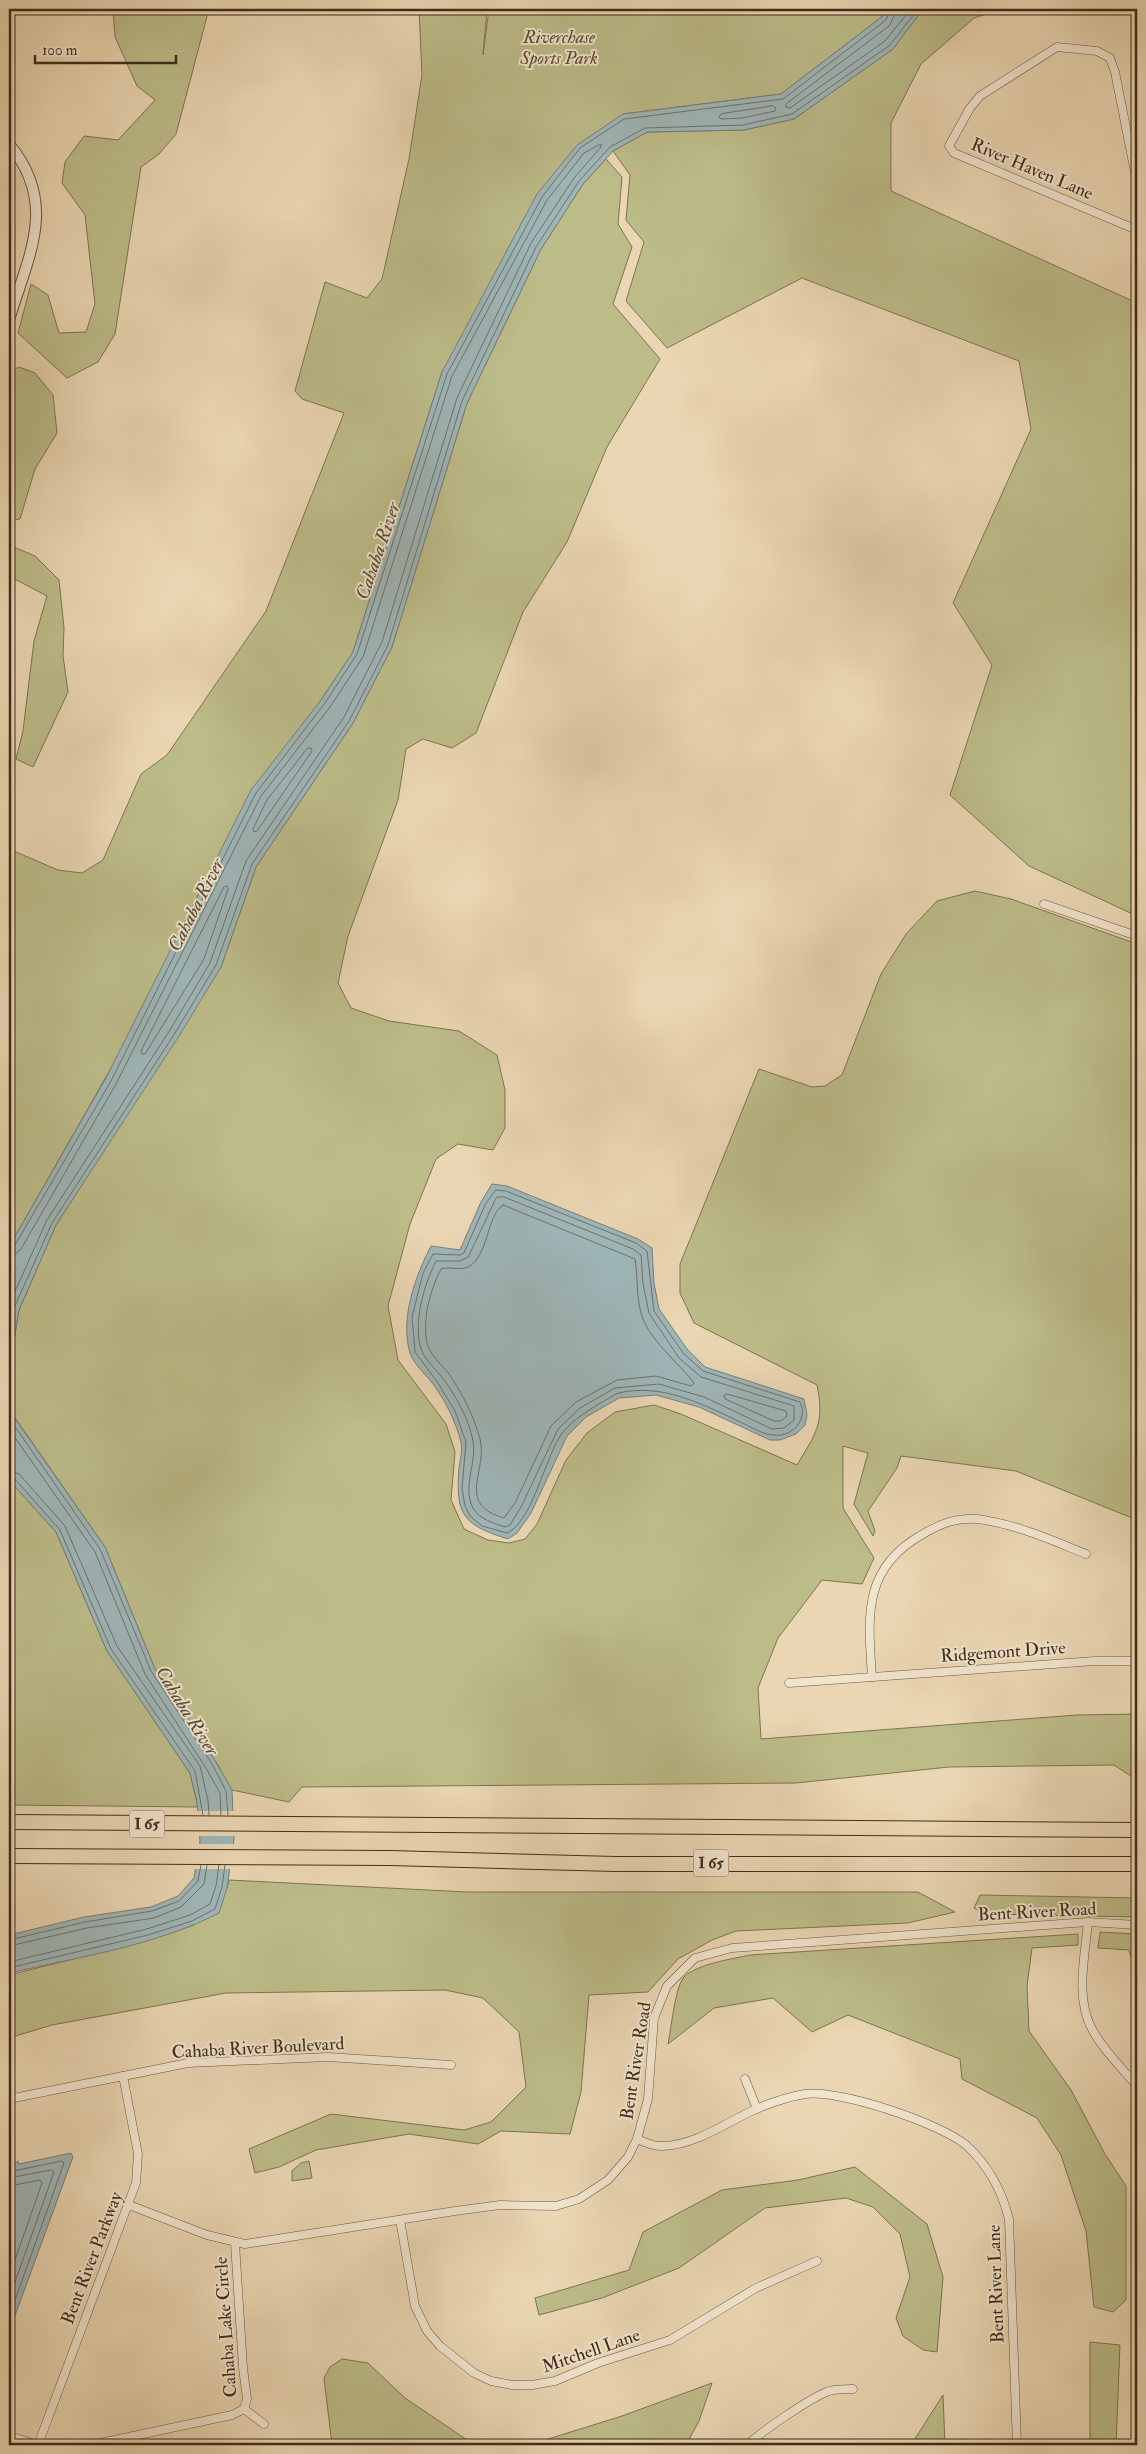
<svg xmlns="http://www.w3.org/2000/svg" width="1146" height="2454" viewBox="0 0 1146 2454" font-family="'IM FELL Double Pica',serif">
	<rect width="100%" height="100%" fill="#ead6b2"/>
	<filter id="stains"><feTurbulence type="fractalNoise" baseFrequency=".004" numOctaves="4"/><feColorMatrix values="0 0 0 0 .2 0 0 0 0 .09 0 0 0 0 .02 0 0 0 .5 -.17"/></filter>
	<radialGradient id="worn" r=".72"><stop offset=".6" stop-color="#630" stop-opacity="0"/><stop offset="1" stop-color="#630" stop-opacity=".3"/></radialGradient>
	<!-- green -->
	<g fill="#bcbc89" stroke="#7e7452">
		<polygon points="113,9 209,9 176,134 159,154 141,167 115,334 98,362 67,378 18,333 31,284 48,295 59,333 86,332 95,304 85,215 62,183 65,162 84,136 118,140 155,100 137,86 115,37"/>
		<polygon points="419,9 487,9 483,55 489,9 887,9 883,16 781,94 623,114 442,372 353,652 321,700 9,1247 9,849 58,870 82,873 103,860 141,774 167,755 266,611 344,413 302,399 295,391 325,282 367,298 382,279 409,159 422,75"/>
		<polygon points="923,9 1001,9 974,18 921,64 891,123 891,191 1137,303 1137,746 1132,770 1137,774 1137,916 1029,866 950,795 992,665 953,603 1031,429 1019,361 802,278 667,348 626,301 644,242 626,220 630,175 613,151 647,132 744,130 794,119 893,49"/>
		<path d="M 606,159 L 622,177 L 618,224 L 632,247 L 613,304 L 660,359 L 607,447 L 567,542 L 523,612 L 476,733 L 452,748 L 423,739 L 406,749 L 398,800 L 348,936 L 338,983 L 351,1008 L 389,1021 L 459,1031 L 497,1055 L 505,1090 L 505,1128 L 493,1150 L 458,1144 L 436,1159 L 410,1224 L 388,1306 L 398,1360 L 446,1424 L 455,1452 L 451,1500 L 464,1529 L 488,1540 L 509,1543 L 525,1539 L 537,1524 L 566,1460 L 587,1433 L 615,1412 L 654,1405 L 681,1414 L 797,1465 C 816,1433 825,1423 817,1385 L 694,1323 L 680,1293 L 680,1264 L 759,1069 L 812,1087 L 825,1086 L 842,1075 L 881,974 L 906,934 L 937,901 L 975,891 L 1011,899 L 1137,944 L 1137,1520 L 1016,1471 L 901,1456 L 897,1468 L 868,1511 L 875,1531 L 873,1536 L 854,1504 L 868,1453 L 843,1446 L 843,1508 L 874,1558 L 862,1584 L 822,1580 L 778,1638 L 758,1688 L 761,1739 L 1077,1715 L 1137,1714 L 1137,1780 L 1114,1765 L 949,1767 L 796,1783 L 302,1787 L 289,1802 L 232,1790 L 216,1762 L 155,1669 L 105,1547 L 11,1412 L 9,1369 L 19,1310 L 56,1225 L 221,967 L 256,867 L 353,723 L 392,647 L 467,403 L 541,249 L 583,184 Z"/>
		<polygon points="19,367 35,373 53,395 57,433 35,469 20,519 9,521 9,372"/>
		<polygon points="9,545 35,556 59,580 64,628 63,656 68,692 33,767 16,759 23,731 34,641 47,596 9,576"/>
		<polygon points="9,1480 56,1532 107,1651 190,1773 198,1807 9,1805"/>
		<polygon points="229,1880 467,1892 918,1892 955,1912 908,1923 736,1931 712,1940 678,1959 648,1992 589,1995 581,2092 570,2134 501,2131 478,2144 409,2134 316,2150 279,2167 255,2173 249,2149 331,2114 464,2130 491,2122 526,2087 519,2032 483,1998 445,1990 226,1993 52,2025 9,2038 9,1975 149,1940 194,1925 227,1888"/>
		<polygon points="980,1895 1137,1898 1137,1917 986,1914 974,1908"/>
		<polygon points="1100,1932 1137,1934 1137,1978 1129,1950 1098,1948"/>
		<path d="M 1078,1934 L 1078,1945 L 1032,1948 L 1027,1986 L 1029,2031 L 1071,2090 L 1105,2154 L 1126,2186 L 1126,2300 L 1113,2312 L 1094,2307 L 1086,2231 L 1061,2155 L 1037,2118 L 962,2079 L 960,2059 L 848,2015 L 812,2032 L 773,1998 L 714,2008 L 668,2044 C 671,2030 675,1987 684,1977 C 697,1964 732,1959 750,1955 Z"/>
		<polygon points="309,2161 312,2178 292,2181 292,2171 301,2163"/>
		<polygon points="855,2167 927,2224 943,2277 937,2352 923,2350 903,2336 896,2318 910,2277 900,2234 873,2207 846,2198 765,2208 679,2268 602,2298 539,2315 535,2298 629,2270 643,2232 722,2190 798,2180"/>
		<polygon points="1090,2342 1120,2345 1116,2445 1090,2445"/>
		<polygon points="342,2359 368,2363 405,2398 470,2442 529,2445 622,2416 712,2383 699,2421 686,2445 332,2445 324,2378 330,2367"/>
		<polygon points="943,2395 945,2445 911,2445"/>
	</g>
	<!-- water -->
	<g fill="#9eb6b8" stroke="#787f79">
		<polygon points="887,9 923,9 893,49 794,119 744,130 647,132 613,151 583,184 541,249 467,403 392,647 353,723 256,867 221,967 179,1036 56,1225 19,1310 9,1369 9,1247 106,1078 251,790 321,700 353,652 442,372 537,194 577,145 623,114 781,94 883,16"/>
		<path d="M 492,1184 L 507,1186 L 638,1239 L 652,1248 L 654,1283 L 659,1309 L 687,1349 L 705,1367 L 804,1399 L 807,1415 L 805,1425 L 796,1434 L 780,1440 L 770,1440 L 699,1407 L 656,1395 L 619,1398 L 586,1417 L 567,1436 L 531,1513 L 517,1533 L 508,1539 C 464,1525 455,1516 459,1468 C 460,1460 463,1450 461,1442 C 456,1422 445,1400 433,1384 C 426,1375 413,1363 410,1353 C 400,1318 415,1277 431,1246 L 460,1250 L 481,1202 Z"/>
		<path d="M 9,1382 L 11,1413 L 105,1547 L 155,1669 L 216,1762 L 232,1790 L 234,1839 L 227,1888 L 219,1913 C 154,1946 79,1957 9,1973 L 9,1935 L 84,1917 L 151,1907 L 178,1896 L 194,1878 L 200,1841 L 197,1802 L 190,1773 L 107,1651 L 56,1532 L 9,1480 Z"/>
		<polygon points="71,2153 73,2157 9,2332 9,2168 18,2161 19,2164"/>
	</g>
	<!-- pier -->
	<g fill="#ead6b2">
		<polygon points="195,1811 235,1811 236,1836 197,1836"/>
		<polygon points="197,1844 236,1844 232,1869 193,1869"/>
	</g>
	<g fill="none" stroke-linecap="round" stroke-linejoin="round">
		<!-- shore -->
		<g stroke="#6f716a" stroke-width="1">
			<polyline points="897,9 890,25 786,104 786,107 790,108 885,41 911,9"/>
			<polygon points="773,106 776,108 775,111 742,118 721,119 719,117 721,114"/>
			<polygon points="308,748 311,748 312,751 257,831 254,832 253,829 267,800"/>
			<polygon points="227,886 228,889 204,959 145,1054 142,1054 141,1051 224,887"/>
			<path d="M 496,1190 L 506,1191 L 636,1243 L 647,1251 L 654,1311 L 683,1353 L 703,1371 L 800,1402 C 809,1420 791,1438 773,1435 C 761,1434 748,1425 738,1421 C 701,1403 660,1383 619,1393 C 612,1395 605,1401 599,1404 C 586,1412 573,1420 563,1432 C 545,1455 533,1522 507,1533 L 482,1526 L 470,1516 L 465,1506 L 462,1488 L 466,1442 L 455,1411 L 438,1383 L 415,1352 L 412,1317 L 423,1273 L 433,1254 L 460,1255 L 464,1253 L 485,1205 Z"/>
			<path d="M 497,1197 L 504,1197 L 633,1249 L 641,1255 L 643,1284 L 649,1313 L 679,1358 L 701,1377 L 794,1406 L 794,1420 L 784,1428 L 772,1429 L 704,1397 L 659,1384 L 615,1388 L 580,1408 L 558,1429 L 521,1507 L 510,1525 L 505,1527 C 494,1523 480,1520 473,1508 C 462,1487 477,1463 473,1441 C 469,1419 455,1394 441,1376 C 435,1369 424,1358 421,1349 C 413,1322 424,1285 436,1261 L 460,1261 L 468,1257 Z"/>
			<path d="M 503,1205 L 635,1259 C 638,1277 636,1295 641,1313 C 647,1338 679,1363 694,1383 L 691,1386 L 656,1376 L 617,1380 L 576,1402 L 551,1426 L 515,1503 L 504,1518 C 455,1504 488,1471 480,1439 C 474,1416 462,1393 449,1374 C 443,1366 431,1356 428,1346 C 421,1323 430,1290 441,1269 C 449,1266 459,1271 468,1267 C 489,1256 486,1216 503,1205 Z"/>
			<polyline points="9,1248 15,1245 111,1081 256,793 325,703 357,654 447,374 542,197 580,148 624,119 783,99 886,20 891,9"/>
			<polyline points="9,1255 15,1254 21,1249 116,1084 261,796 330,707 363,657 452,376 547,200 584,153 601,144 601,147 574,178 531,243 457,398 382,642 344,717 246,861 210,963 170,1030 47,1220 9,1305"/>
			<polyline points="9,1339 14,1308 52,1223 175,1033 216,965 252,864 349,721 388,645 462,401 536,247 579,181 610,147 645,128 743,125 792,114 890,45 918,9"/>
			<polygon points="727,1394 786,1411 787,1416 781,1421 774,1421 725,1399 724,1396"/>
			<polyline points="9,1418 100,1549 151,1671 212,1764 226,1791 228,1815"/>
			<polyline points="9,1429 95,1552 145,1674 206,1768 220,1793 221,1815"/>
			<polyline points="9,1470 19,1474 65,1526 117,1646 200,1766 208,1800 209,1815"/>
			<polyline points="9,1477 14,1478 60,1530 111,1649 195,1771 203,1815"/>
			<polyline points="9,1940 85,1922 152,1911 179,1901 198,1881 201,1865"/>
			<polyline points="9,1946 87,1928 154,1918 181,1907 204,1884 207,1865"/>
			<polyline points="9,1962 147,1929 190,1915 210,1904 216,1886 219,1865"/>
			<polyline points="9,1968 148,1935 192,1921 215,1909 222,1887 225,1865"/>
			<polyline points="9,2172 61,2161 64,2163 9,2317"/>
			<polyline points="9,2178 51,2170 54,2172 9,2299"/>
			<polyline points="9,2186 40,2180 42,2183 9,2277"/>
		</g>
		<!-- minor casing -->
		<g stroke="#6a5641" stroke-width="9">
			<g id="minor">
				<polyline points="1137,183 1115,72 1110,58 1097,51 1057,47 980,96 970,108 949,146 954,153 1137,230"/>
				<polyline points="1044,904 1137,936"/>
				<path d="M 872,1677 C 868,1616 862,1568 923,1534 C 940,1524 957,1517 977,1519 C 1016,1524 1051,1540 1086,1554"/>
				<polyline points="789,1683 1095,1661 1137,1661"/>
				<path d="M 1088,1922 C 1085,1956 1075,1998 1092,2029 C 1103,2050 1122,2068 1137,2086"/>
				<polyline points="745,2079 757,2109"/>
				<polyline points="9,2099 188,2063 328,2057 451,2065"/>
				<path d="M 637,2139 C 645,2142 654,2147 663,2146 C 696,2145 725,2123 754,2110 C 770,2103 787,2097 805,2094 C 838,2089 940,2123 966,2145 C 988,2165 1002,2191 1009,2219 L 1017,2445"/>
				<polyline points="129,2205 207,2235 245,2244 455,2211 500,2205 556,2206 579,2199 608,2180 628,2157 637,2139 648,2099 654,2018 667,1986 695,1958 732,1948 1088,1922 1137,1925"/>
				<polyline points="400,2220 415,2306 427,2331 440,2346 474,2373 491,2381 512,2385 532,2385 555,2381 598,2363 670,2340 756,2288 817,2261"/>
				<polyline points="235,2243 243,2368 247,2399 244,2409"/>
				<polyline points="244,2409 264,2424"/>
				<polyline points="9,2436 39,2445"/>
				<polyline points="38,2445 136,2183 138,2154 123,2076"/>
				<polyline points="91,2445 232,2415 244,2409"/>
				<path d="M 748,2445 C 760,2432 812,2397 829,2391 C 837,2389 845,2389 853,2389"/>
			</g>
		</g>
		<!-- tertiary casing -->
		<g stroke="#6a5641" stroke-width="12">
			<path id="tertiary" d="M 9,144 C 59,204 28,256 9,320"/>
		</g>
		<!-- motorway casing -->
		<g stroke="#402c1b" stroke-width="16">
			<g id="motorway">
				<polyline points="9,1822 1137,1830"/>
				<polyline points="9,1856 390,1858 616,1864 1137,1864"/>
			</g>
		</g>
		<!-- minor -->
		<use href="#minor" stroke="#f1e4cd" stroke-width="8"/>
		<!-- tertiary -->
		<use href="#tertiary" stroke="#f1e4cd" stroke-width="10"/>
		<!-- motorway -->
		<use href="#motorway" stroke="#ead6b2" stroke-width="14"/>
	</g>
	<g text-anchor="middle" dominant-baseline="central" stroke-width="4" stroke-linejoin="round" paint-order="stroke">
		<!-- shield labels -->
		<g fill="#f1e4cd" stroke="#756350" stroke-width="1">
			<rect x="129.5" y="1810.5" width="35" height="27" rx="4"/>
			<rect x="693.5" y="1849.5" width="35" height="27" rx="4"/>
		</g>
		<g font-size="16" font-weight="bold" fill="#402c1b">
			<text x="147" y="1824">I 65</text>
			<text x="711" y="1863">I 65</text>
		</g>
		<!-- park labels -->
		<g font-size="18" font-style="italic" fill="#594931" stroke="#f1e4cd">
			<text x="559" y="37">Riverchase<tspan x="559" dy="21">Sports Park</tspan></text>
		</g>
		<!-- street labels -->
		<g font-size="18" fill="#402c1b" stroke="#f1e4cd">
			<text transform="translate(1032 169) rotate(23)">River Haven Lane</text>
			<text transform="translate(1003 1652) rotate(-4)">Ridgemont Drive</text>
			<text transform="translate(1037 1912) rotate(-3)">Bent River Road</text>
			<text transform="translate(258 2048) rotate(-3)">Cahaba River Boulevard</text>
			<text transform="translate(636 2061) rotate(-81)">Bent River Road</text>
			<text transform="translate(92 2258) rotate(-69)">Bent River Parkway</text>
			<text transform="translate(996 2284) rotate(-92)">Bent River Lane</text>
			<text transform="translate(226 2327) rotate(-94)">Cahaba Lake Circle</text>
			<text transform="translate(591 2351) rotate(-19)">Mitchell Lane</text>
		</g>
		<!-- water labels -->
		<g font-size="19" font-style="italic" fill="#53483a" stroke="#f1e4cd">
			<text transform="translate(378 551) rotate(-71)">Cahaba River</text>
			<text transform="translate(196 905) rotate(-63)">Cahaba River</text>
			<text transform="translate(187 1711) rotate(58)">Cahaba River</text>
		</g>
	</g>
	<!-- margin -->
	<rect width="1146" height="2454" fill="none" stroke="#ead6b2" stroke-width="30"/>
	<rect x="10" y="10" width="1126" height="2434" fill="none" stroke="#402c1b" stroke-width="2.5"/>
	<rect x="15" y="15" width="1116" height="2424" fill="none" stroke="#402c1b"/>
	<!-- scale -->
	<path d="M35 55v8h141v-8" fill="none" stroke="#402c1b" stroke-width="2.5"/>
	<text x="42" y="55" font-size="15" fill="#402c1b" stroke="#f1e4cd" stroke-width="4" paint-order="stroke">100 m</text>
	<rect width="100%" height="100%" filter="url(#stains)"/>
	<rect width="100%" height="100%" fill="url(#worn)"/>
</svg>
